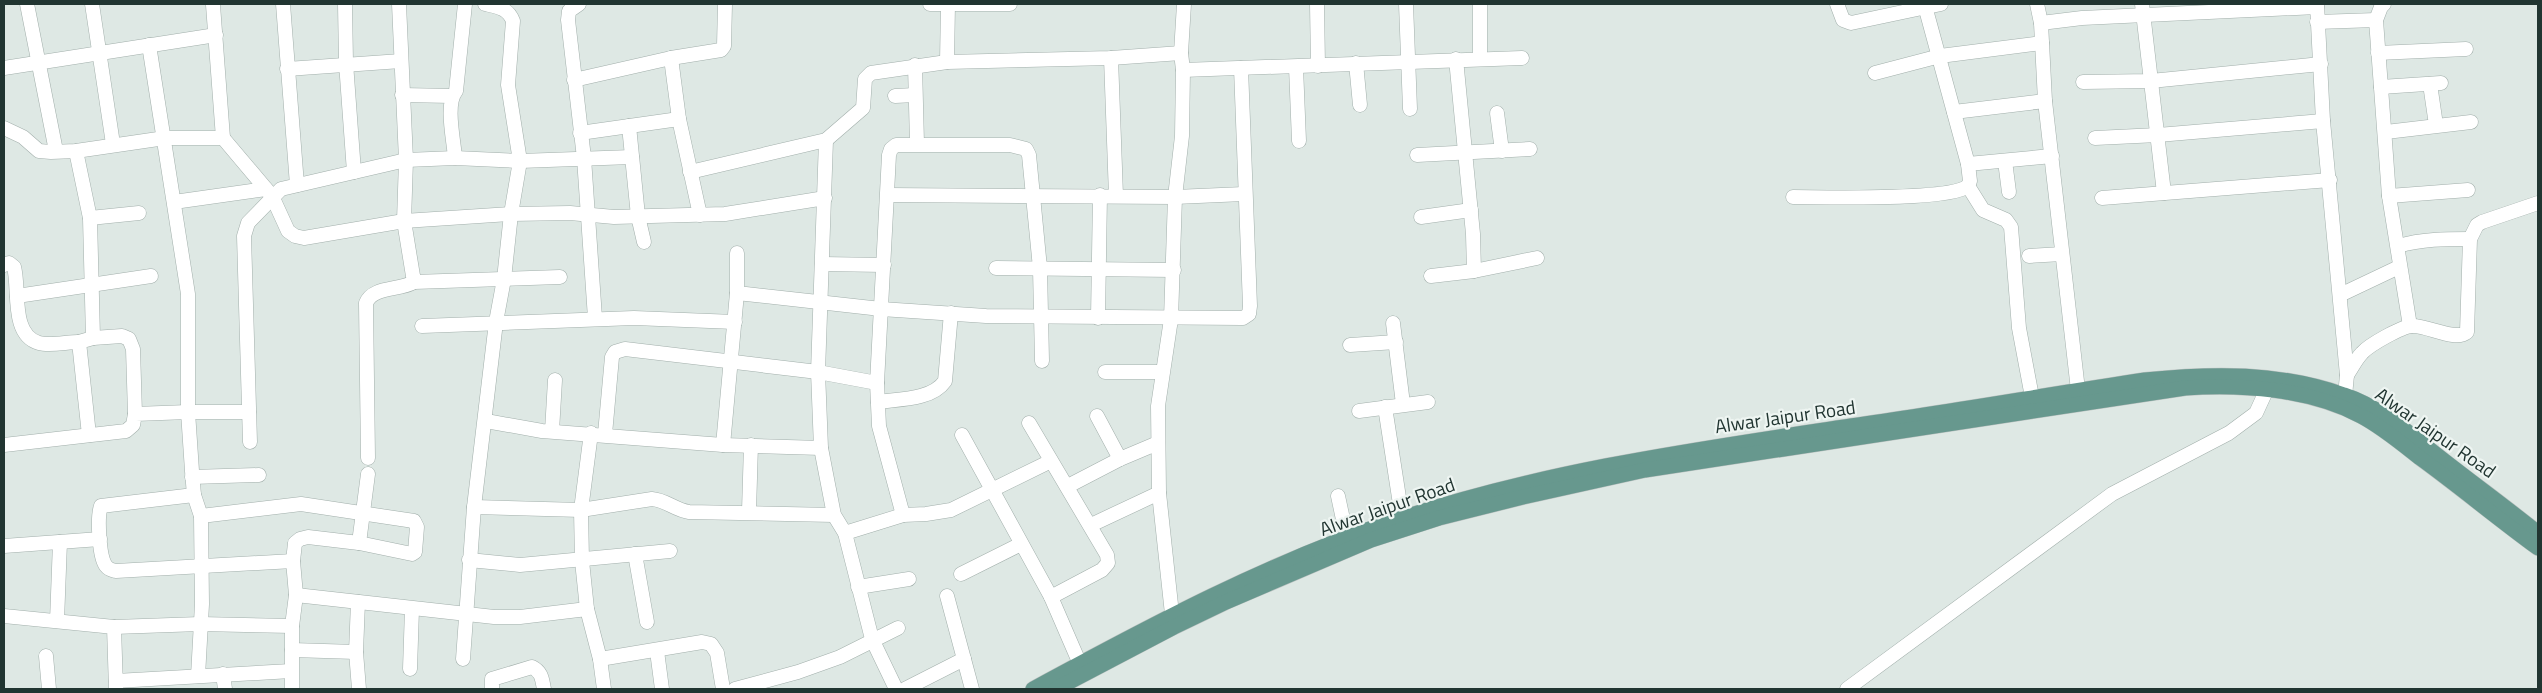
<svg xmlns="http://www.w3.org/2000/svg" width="2542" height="693" viewBox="0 0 2542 693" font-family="'Titillium Web',sans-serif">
	<rect width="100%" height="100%" fill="#dee8e4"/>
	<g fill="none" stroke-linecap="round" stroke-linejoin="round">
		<!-- minor casing -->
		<g stroke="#a2afab" stroke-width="15">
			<g id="minor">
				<polyline points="27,4 56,151"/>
				<polyline points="92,4 113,144"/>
				<polyline points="283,4 297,185"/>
				<polyline points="345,4 346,63 354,172"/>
				<polyline points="399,4 406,160 404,221 414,282 560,277"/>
				<polyline points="579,4 569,11 568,20 584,158 595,318"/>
				<polyline points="930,4 1010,4"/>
				<polyline points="1317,4 1318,66"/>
				<polyline points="1406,4 1410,109"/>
				<polyline points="1480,4 1480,59"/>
				<polyline points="1837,4 1843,20 1851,23 1941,4"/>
				<polyline points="2037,4 2041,23 2045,101 2078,390"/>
				<polyline points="2142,4 2164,193"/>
				<polyline points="2317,4 2323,121 2347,375 2344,406"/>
				<polyline points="2384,4 2381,7 2376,20 2389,196 2410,326"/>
				<polyline points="213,5 223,138"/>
				<polyline points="2317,22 2376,20"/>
				<polyline points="2041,23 2082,18 2317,7"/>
				<polyline points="149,45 188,294 188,412 192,471 194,495 201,516 202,604 198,676"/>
				<polyline points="2378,53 2466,49"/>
				<polyline points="671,58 679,119 700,215"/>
				<polyline points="1111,58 1116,196"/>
				<polyline points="1456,59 1473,234 1474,271"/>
				<polyline points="947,62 948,4"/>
				<polyline points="1356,63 1360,105"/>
				<polyline points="915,65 917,144"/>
				<polyline points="1296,67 1299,141"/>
				<polyline points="4,68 216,35"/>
				<polyline points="287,69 401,61"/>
				<polyline points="1183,70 1522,58"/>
				<polyline points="1875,73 1940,56 2042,43"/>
				<polyline points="574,80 671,58 721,50 724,46 725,4"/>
				<polyline points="2083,82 2151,81 2321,64"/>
				<polyline points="2430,84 2436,125"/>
				<polyline points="2381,87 2441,83"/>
				<polyline points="402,95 452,96"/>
				<polyline points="895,96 915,95"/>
				<polyline points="1954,112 2045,101"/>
				<polyline points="1497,113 1502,151"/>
				<polyline points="629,126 638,216 644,242"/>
				<polyline points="4,128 23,137 39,151 51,152 76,151 165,138 223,138 272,196 288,231 295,236 304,238 404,221 511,214 570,213 614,217 725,214 825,198"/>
				<polyline points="2386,132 2471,122"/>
				<polyline points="580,133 679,119"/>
				<polyline points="2095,138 2158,135 2323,121"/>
				<polyline points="826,140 818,372 821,448 834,515 845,533 872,639 896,689"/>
				<polyline points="76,151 90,218 93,338 79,342 89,435"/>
				<polyline points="1417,155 1530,149"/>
				<path d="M 455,158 C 454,141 445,104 456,91 L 465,4"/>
				<polyline points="2005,161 2009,192"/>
				<polyline points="1968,164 2052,156"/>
				<polyline points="690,172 826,140 863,108 865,79 871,73 947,62 1111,58 1181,53"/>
				<polyline points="1968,186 1983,210 2006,220 2011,227 2019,328 2032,397"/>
				<polyline points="888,195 1175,197 1244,194"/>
				<polyline points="2389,196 2468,190"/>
				<path d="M 1793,197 C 1822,197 1950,201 1968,186 L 1970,181 L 1968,164 L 1925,6"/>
				<polyline points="2102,198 2330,180"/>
				<polyline points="174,202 266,189"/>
				<polyline points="1421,217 1471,210"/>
				<polyline points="90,218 139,213"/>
				<path d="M 2398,246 C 2422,239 2445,239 2470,239"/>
				<polyline points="2029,256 2062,254"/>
				<polyline points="822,264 884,265"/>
				<path d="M 4,265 L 9,263 L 14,267 C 20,288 10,335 39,343 C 50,346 67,342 79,342"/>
				<polyline points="996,268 1174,270"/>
				<polyline points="1431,276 1474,271 1537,258"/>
				<polyline points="737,293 881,309 986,316 1243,318 1249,314 1250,306 1241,68"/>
				<polyline points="2340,295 2399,267"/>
				<polyline points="17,296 151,276"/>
				<polyline points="1098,318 1100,195"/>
				<polyline points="1393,323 1403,404"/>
				<polyline points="422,326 634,318 735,322"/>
				<polyline points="93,338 122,336 129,339 133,349 135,414"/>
				<polyline points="1350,345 1396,342"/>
				<polyline points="1105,372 1162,372"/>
				<path d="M 2347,375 C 2352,368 2356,359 2362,353 C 2369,345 2402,326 2413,326 C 2429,326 2456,342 2467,332 L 2470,239 L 2477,225 L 2482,222 L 2538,203"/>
				<path d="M 878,402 C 899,399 932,400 945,381 L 951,313"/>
				<polyline points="1385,407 1402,517"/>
				<polyline points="1359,411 1428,402"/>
				<polyline points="1097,416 1120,459"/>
				<polyline points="486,421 542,431 723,445 821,448"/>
				<polyline points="1029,423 1107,555 1108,563 1102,570 1051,597"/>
				<polyline points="552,431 555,380"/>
				<polyline points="591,433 581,510 582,561 587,609 600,659 604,689"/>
				<polyline points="605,434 612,357 615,352 625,349 818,372 877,383"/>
				<polyline points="962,435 1051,597 1080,664"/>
				<polyline points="250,442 244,236 248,223 281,189 406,160 455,158 520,161 632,157"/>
				<polyline points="4,445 126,431 133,425 135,414 188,412 249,412"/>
				<polyline points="723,445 737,293 737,253"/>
				<path d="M 368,458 L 366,303 C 373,286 399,291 414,282"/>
				<polyline points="192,477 259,475"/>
				<polyline points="1068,486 1120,459 1158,443"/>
				<path d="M 194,495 L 101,506 C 97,517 99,557 106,566 C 109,570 112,570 116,571 L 293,561"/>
				<polyline points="1338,496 1347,538"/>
				<path d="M 474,507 L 581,510 L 652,499 C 666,500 675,510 689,512 L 834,515"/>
				<polyline points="749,511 751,445"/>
				<polyline points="903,515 879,426 877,383 889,155 891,149 896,145 1010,145 1026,149 1029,155 1040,268 1042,361"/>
				<polyline points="201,516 301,504 414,521 417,527 415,552 412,554 359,543 308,537 300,539 295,543 293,561 296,595 292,626 292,689"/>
				<polyline points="1091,525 1159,493"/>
				<polyline points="845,533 903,515 926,514 951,510 1051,461"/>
				<polyline points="359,543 368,474"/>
				<polyline points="4,546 100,539"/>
				<polyline points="635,554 647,622"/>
				<polyline points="469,560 520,565 670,551"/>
				<polyline points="961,574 1021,544"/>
				<polyline points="858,587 909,579"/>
				<polyline points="296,595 494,617 520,617 587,609"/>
				<polyline points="947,596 972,689"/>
				<polyline points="358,602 356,652 359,689"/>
				<polyline points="1172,614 1159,493 1158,406 1171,319 1175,197 1182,136 1183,70 1181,53 1184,4"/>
				<polyline points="4,616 114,627 116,689"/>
				<polyline points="57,621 60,542"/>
				<polyline points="114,627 200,624 292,626"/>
				<polyline points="292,650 356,652"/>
				<polyline points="657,651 662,689"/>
				<polyline points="46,656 49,689"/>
				<path d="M 463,659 L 474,507 L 496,322 L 504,279 L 511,214 L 520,161 L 508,85 L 513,21 C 508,8 498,7 485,4"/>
				<polyline points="600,659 702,642 711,644 717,653 723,689"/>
				<polyline points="410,669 412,609"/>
				<polyline points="223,674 225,689"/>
				<polyline points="116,681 291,671"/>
				<path d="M 492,689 L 492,679 L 532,667 C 542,672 542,679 544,689"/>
				<polyline points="735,689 798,672 840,657 898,628"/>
				<polyline points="905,689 964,659"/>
				<polyline points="1847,689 2112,494 2229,433 2256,413 2267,389"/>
			</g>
		</g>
		<!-- major casing -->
		<g stroke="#bcc2c1" stroke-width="16">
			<g id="major">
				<path d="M 1033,689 C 1151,625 1271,561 1399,519 C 1545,470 1699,449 1851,426 C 1949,412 2047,395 2145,380 C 2213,373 2279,372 2344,395 C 2381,407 2412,436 2442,459 C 2474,484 2507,508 2538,533"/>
				<path d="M 1056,689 L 1174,627 L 1226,602 L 1371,540 L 1439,518 L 1523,497 L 1645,470 L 2185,388 C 2242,384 2310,389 2361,416 C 2382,427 2401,443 2420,458 C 2460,487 2498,519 2538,548"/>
			</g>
		</g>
		<!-- minor -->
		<use href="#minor" stroke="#fff" stroke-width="14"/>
		<!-- major -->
		<use href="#major" stroke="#67988e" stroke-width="15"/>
	</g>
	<g text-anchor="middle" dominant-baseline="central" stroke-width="4.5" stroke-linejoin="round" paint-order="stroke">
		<!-- street labels -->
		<g font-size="19" fill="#213531" stroke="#eef5f2">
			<text transform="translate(1785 416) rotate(-8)">Alwar Jaipur Road</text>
			<text transform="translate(2436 432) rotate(35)">Alwar Jaipur Road</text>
			<text transform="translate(1387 506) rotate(-19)">Alwar Jaipur Road</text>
		</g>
	</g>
	<!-- border -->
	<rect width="2542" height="693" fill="none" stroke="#213531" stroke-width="10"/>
</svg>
